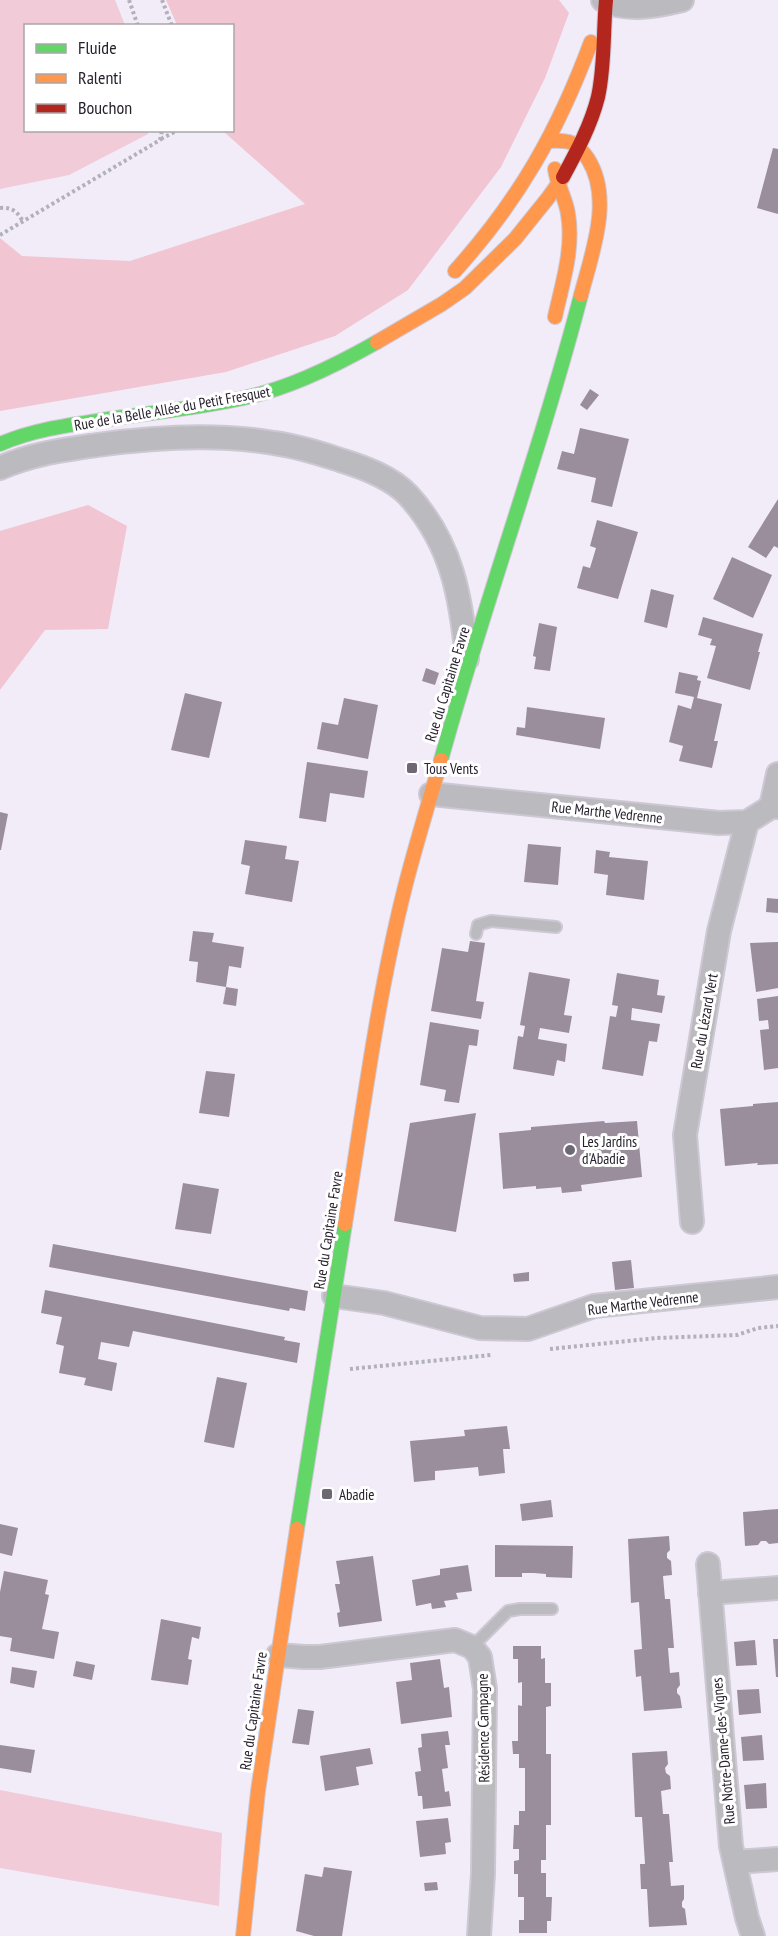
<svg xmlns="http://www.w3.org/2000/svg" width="778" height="1936" viewBox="0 0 778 1936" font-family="'PT Sans Narrow',sans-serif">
	<rect width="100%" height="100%" fill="#f2ecf9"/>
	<!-- green -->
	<g fill="#f1cbd7">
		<polygon points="0,0 115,0 125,25 26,26 26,130 149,131 148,134 69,175 0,189"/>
		<polygon points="0,1790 222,1833 219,1906 0,1868"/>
	</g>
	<!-- forest -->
	<g fill="#f1c5d2">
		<polygon points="166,0 559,0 569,13 545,78 501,167 408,290 335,336 226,372 0,411 0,238 22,256 130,261 305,204 223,131 232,130 232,26 177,25"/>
		<polygon points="88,505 127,526 108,629 45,630 0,690 0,531"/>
	</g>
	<!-- building -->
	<g fill="#9b8e9c">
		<polygon points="773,148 778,149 778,214 757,208"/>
		<polygon points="590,389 599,395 587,410 580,405"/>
		<polygon points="580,428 629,439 612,507 591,502 596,478 557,469 562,451 574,454"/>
		<polygon points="778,499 778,548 774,546 766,558 748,547"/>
		<polygon points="597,520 638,532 618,599 577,588 583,566 590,568 596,548 590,546"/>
		<polygon points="732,557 772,575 753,618 713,599"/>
		<polygon points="651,589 674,595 667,628 644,622"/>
		<polygon points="703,617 763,634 758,652 760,652 750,690 707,678 716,646 710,645 712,639 698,635"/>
		<polygon points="539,623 557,627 550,671 534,669 536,657 533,656"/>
		<polygon points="426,668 439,673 435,685 422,681"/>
		<polygon points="679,672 698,676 697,680 701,681 697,698 722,704 714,741 718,741 712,768 679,761 683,746 669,742 678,705 691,709 694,697 675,693"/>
		<polygon points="185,693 222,702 209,758 171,750"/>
		<polygon points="344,698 378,705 368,759 317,749 322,722 338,725"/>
		<polygon points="527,707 605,718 600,749 516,735 517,727 525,728"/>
		<polygon points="307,762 368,771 364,798 330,793 326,822 299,818"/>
		<polygon points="0,812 8,814 1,850 0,850"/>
		<polygon points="245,840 287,846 285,859 299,861 292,902 245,894 250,866 241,864"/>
		<polygon points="528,844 561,847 558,885 524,882"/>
		<polygon points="596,850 610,852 609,857 648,861 644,900 606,895 608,875 594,873"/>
		<polygon points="767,898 778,899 778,913 766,912"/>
		<polygon points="193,931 214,933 212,942 244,947 241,968 229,966 226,987 196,982 198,962 189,961"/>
		<polygon points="470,941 485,943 476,1001 484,1002 481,1019 431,1011 442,948 468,952"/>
		<polygon points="778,942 778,988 756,992 750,943"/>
		<polygon points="529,972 570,979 564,1015 572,1016 569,1033 540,1028 538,1039 567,1044 565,1062 557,1060 554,1076 513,1069 518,1036 523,1037 525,1026 520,1025"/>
		<polygon points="617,973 659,980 657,995 665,996 662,1013 632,1008 631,1020 660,1024 657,1042 649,1041 643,1076 602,1069 610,1016 616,1017 618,1006 612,1005"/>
		<polygon points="226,987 238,989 236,1006 223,1004"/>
		<polygon points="778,996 778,1068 764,1070 760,1030 769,1029 768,1020 759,1021 757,999"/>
		<polygon points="430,1022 479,1030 477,1046 469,1045 459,1103 444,1101 446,1090 420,1085"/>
		<polygon points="206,1071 235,1074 229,1117 199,1113"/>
		<polygon points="778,1102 778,1164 757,1165 758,1163 725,1166 720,1109 753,1106 753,1104"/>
		<polygon points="476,1113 456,1232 394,1221 410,1123"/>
		<polygon points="604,1121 605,1123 637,1121 642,1177 581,1185 582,1191 562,1193 561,1187 536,1189 536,1186 503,1189 499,1133 531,1130 531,1127"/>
		<polygon points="183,1183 219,1189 211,1234 175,1229"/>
		<polygon points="53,1244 308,1291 305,1311 290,1308 289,1311 49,1267"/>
		<polygon points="631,1260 634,1288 615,1290 612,1262"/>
		<polygon points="529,1272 529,1281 514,1282 513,1274"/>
		<polygon points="45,1290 285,1337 284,1340 300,1343 297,1363 133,1331 129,1347 101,1342 98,1359 117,1363 112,1391 84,1385 86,1378 59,1373 64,1346 56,1344 62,1317 41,1313"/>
		<polygon points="217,1377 247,1383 234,1448 204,1442"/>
		<polygon points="507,1426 510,1449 503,1449 505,1473 479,1476 478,1467 435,1471 435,1480 414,1482 410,1441 465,1436 464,1430"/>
		<polygon points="551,1500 553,1517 522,1521 520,1504"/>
		<polygon points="778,1509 778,1543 769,1544 766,1541 761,1541 758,1545 745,1546 743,1512"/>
		<polygon points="0,1524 18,1528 12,1556 0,1553"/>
		<polygon points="669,1536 670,1550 667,1553 667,1558 671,1561 672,1575 663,1576 665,1599 670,1599 674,1648 668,1648 670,1673 679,1672 680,1685 677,1689 677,1693 680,1696 682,1708 644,1711 641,1676 636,1677 634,1650 642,1649 639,1602 631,1603 628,1539"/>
		<polygon points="495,1545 573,1546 572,1578 546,1577 546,1574 534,1573 522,1573 522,1577 495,1577"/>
		<polygon points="373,1556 382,1621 339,1627 337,1613 340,1612 335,1584 340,1584 336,1561"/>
		<polygon points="468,1565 472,1591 456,1593 458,1599 444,1601 446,1607 432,1609 431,1603 416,1606 412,1580 440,1575 440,1569"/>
		<polygon points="4,1571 48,1580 45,1594 49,1595 42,1629 59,1632 54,1659 10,1651 12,1638 0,1636 0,1592"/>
		<polygon points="161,1619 201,1627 199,1639 192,1637 188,1659 192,1660 188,1685 151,1680"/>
		<polygon points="773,1639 778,1639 778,1677 776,1677"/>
		<polygon points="755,1640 757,1665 736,1666 734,1642"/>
		<polygon points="513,1646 541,1646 541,1659 545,1658 545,1683 551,1683 551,1706 546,1707 546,1754 551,1754 551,1825 546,1825 546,1860 541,1860 541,1873 546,1873 546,1897 552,1897 551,1921 547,1921 547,1933 519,1933 519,1920 524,1920 524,1897 518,1897 518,1874 514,1874 514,1861 519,1860 519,1849 513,1849 514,1825 519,1825 519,1811 525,1811 525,1768 519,1768 519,1754 513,1754 512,1741 518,1741 518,1705 522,1706 522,1682 518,1683 518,1659 513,1659"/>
		<polygon points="440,1659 444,1688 449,1687 452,1717 401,1724 396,1682 412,1680 410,1663"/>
		<polygon points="76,1661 95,1665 92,1680 73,1676"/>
		<polygon points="12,1667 37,1671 34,1688 10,1683"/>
		<polygon points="759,1689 761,1713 739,1715 737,1690"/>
		<polygon points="298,1709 314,1711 309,1745 292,1743"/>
		<polygon points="448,1731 450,1745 445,1745 448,1768 442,1769 445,1792 449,1791 451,1806 423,1809 422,1796 418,1796 415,1772 421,1771 418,1748 422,1747 421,1734"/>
		<polygon points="762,1735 764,1760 743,1761 741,1737"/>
		<polygon points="0,1745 35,1750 31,1773 0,1768"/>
		<polygon points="370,1748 373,1764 356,1767 359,1785 325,1791 320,1756"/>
		<polygon points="667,1751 668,1764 665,1768 666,1773 670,1776 671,1789 661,1791 663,1814 669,1814 673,1862 669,1862 671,1886 684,1885 684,1899 682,1902 682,1907 685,1909 687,1925 649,1927 647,1889 641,1889 640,1864 645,1864 642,1817 635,1817 632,1753"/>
		<polygon points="766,1783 767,1808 746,1809 744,1785"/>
		<polygon points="448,1818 451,1842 445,1843 446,1854 420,1857 416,1821"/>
		<polygon points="324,1867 352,1871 342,1936 314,1936 296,1931 305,1874 322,1877"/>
		<polygon points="437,1882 438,1890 425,1891 424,1883"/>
	</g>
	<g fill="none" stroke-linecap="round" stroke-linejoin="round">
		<!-- lane casing -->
		<g stroke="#cdc8d3" stroke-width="14">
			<g id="lane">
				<polyline points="476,934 478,925 491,921 556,927"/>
				<polyline points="472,1647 508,1611 520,1609 552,1609"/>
			</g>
		</g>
		<!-- street casing -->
		<g stroke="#cdc8d3" stroke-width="26">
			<g id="street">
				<path d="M 603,0 C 626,12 657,6 682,0"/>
				<path d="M 0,468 C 31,454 63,450 97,445 C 154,437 216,433 274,443 C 296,446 319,453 340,460 C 363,467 391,477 408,495 C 452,543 461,597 467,659"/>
				<polyline points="431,794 719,823 747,822 771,807 778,807"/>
				<polyline points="771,807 778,774"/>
				<polyline points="692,1222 685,1135 719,931 747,822"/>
				<polyline points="334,1296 384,1303 480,1328 528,1329 594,1306 778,1287"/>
				<polyline points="708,1564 731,1846 747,1918 753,1936"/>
				<polyline points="710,1593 778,1588"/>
				<polyline points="278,1655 304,1657 320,1657 455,1640 472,1647 480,1657 485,1689 483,1874 479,1936"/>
				<polyline points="735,1862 778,1859"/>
			</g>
		</g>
		<!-- fast casing -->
		<g stroke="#cdc8d3" stroke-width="16">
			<g id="fast">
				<path d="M 0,444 C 37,428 77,424 116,418 C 154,413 192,408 229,401 C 282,392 331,368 377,342"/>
				<path d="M 441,760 C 484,604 540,452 581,295"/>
				<polyline points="297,1529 345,1224"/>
			</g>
		</g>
		<!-- slow casing -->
		<g stroke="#cdc8d3" stroke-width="16">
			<g id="slow">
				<path d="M 549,141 C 569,140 576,141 588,159 C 613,199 592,253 581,295"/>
				<path d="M 555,169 C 557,185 566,199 568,214 C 574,249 562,284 555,317"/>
				<path d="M 455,271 C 519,200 558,131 591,42"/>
				<polyline points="377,342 442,304 465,288 515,239 548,198 563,177"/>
				<path d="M 345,1224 C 363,1112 377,998 405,887 C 416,844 429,802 441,760"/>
				<polyline points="243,1936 258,1791 297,1529"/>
			</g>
		</g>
		<!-- jam casing -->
		<g stroke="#cdc8d3" stroke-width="16">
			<path id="jam" d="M 563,177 C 577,151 591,125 598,97 C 605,65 603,32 606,0"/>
		</g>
		<!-- path -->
		<g stroke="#b2b0b8" stroke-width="4" stroke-dasharray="3 3" stroke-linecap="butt">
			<polyline points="129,0 138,26"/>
			<polyline points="162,0 172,26"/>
			<polyline points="161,139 178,130"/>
			<path d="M 0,208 C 11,207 17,211 22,220"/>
			<polyline points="0,235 160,140 162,130"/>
			<polyline points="550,1349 657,1338 737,1335 758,1328 778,1326"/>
			<polyline points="350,1369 491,1355"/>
		</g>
		<!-- lane -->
		<use href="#lane" stroke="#bababf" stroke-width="10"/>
		<!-- street -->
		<use href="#street" stroke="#bababf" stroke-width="22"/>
		<!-- fast -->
		<use href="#fast" stroke="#63d668" stroke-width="14"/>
		<!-- slow -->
		<use href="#slow" stroke="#ff974d" stroke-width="14"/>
		<!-- jam -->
		<use href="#jam" stroke="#b3261e" stroke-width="14"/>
	</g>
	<!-- markers -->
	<g fill="#6e6874" stroke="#fff" stroke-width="2">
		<rect x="406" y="762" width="12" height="12" rx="3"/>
		<circle cx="570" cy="1150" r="6"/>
		<rect x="321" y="1488" width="12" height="12" rx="3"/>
	</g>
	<g text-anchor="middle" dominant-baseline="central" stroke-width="6" stroke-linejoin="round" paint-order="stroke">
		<!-- street labels -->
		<g font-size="15" fill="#27212d" stroke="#fff">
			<text transform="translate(172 408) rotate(-10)">Rue de la Belle Allée du Petit Fresquet</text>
			<text transform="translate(447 684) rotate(-73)">Rue du Capitaine Favre</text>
			<text transform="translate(607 812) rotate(6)">Rue Marthe Vedrenne</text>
			<text transform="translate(704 1021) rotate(-80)">Rue du Lézard Vert</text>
			<text transform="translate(328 1230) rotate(-81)">Rue du Capitaine Favre</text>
			<text transform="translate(643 1303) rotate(-7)">Rue Marthe Vedrenne</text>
			<text transform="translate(253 1711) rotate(-82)">Rue du Capitaine Favre</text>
			<text transform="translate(483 1728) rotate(-91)">Résidence Campagne</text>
			<text transform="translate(723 1751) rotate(-95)">Rue Notre-Dame-des-Vignes</text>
		</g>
		<!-- poi labels -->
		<g font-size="15" fill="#27212d" stroke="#fff" text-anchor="start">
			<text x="424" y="768">Tous Vents</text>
			<text x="582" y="1141">Les Jardins<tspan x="582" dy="17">d'Abadie</tspan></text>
			<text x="339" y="1494">Abadie</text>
		</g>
	</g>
	<!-- legend -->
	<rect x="24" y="24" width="210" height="108" fill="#ffffff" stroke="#a9a6ab" stroke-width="1.5"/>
	<rect x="36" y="44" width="30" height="9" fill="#63d668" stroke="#a9a6ab" stroke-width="1.5"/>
	<text x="78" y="54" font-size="18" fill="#27212d">Fluide</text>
	<rect x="36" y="74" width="30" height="9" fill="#ff974d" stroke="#a9a6ab" stroke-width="1.5"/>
	<text x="78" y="84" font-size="18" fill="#27212d">Ralenti</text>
	<rect x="36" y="104" width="30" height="9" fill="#b3261e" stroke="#a9a6ab" stroke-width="1.5"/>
	<text x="78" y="114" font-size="18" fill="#27212d">Bouchon</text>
</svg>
